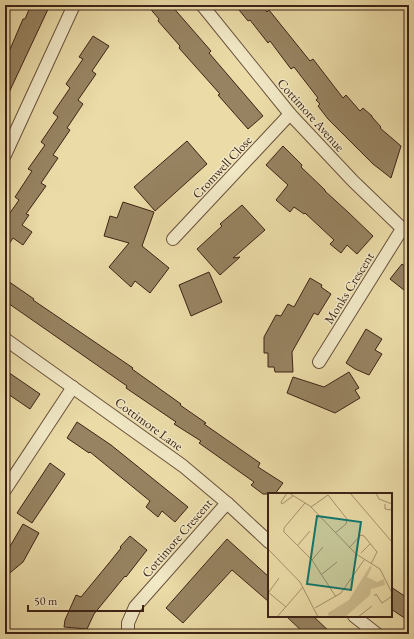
<svg xmlns="http://www.w3.org/2000/svg" width="414" height="639" viewBox="0 0 414 639" font-family="'EB Garamond',serif">
	<rect width="100%" height="100%" fill="#eadba7"/>
	<filter id="stains"><feTurbulence type="fractalNoise" baseFrequency=".005" numOctaves="4"/><feColorMatrix values="0 0 0 0 .2 0 0 0 0 .09 0 0 0 0 .02 0 0 0 .5 -.17"/></filter>
	<radialGradient id="worn" r=".72"><stop offset=".6" stop-color="#630" stop-opacity="0"/><stop offset="1" stop-color="#630" stop-opacity=".3"/></radialGradient>
	<!-- building -->
	<g fill="#978361" stroke="#3e2316">
		<polygon points="31,5 50,5 5,101 5,61 23,19 25,19"/>
		<polygon points="147,5 171,5 211,51 209,53 263,116 248,129 218,95 220,94 179,48 180,46 158,21 159,19"/>
		<polygon points="235,5 262,5 267,12 269,10 310,61 313,59 343,98 346,95 360,111 363,108 372,116 372,117 381,127 380,128 401,146 391,178 373,164 328,119 318,106 320,104 316,100 318,98 294,67 291,69 270,41 268,43 250,20 248,21"/>
		<polygon points="93,36 109,46 92,71 96,74 78,100 83,104 67,128 70,130 53,155 58,158 41,183 46,186 26,214 29,215 22,225 32,232 23,245 13,238 5,250 5,220 19,200 15,197 32,171 28,169 45,145 41,142 58,117 53,113 70,88 66,84 83,59 79,57"/>
		<polygon points="187,141 207,164 155,211 134,187"/>
		<polygon points="283,146 302,165 301,167 325,190 325,191 349,213 373,236 357,254 347,245 341,253 330,244 334,240 305,213 304,214 294,207 290,212 276,200 288,185 266,165"/>
		<polygon points="123,202 154,212 142,246 169,268 150,293 135,281 131,287 109,267 129,243 104,236 110,216 117,218"/>
		<polygon points="242,205 265,230 233,258 240,257 220,275 197,249 222,226 220,224"/>
		<polygon points="402,264 409,269 409,294 390,279"/>
		<polygon points="209,272 222,302 191,316 179,285"/>
		<polygon points="310,278 322,285 321,287 331,294 318,315 314,313 292,352 293,372 275,372 274,367 268,367 268,353 264,353 264,337 276,315 281,316 288,304 294,307"/>
		<polygon points="5,279 34,299 33,300 133,368 132,369 181,404 180,405 206,423 204,424 260,463 258,467 283,483 275,494 263,494 251,485 254,482 199,443 201,441 174,424 176,422 126,388 127,386 5,301"/>
		<polygon points="366,329 382,339 375,350 382,354 369,375 355,369 346,363"/>
		<polygon points="5,370 40,394 30,409 5,392"/>
		<polygon points="349,372 359,388 355,390 360,398 335,413 287,393 293,377 324,387"/>
		<polygon points="77,422 111,445 188,507 175,522 162,511 158,517 146,507 150,501 90,452 89,453 67,438"/>
		<polygon points="50,463 65,474 32,523 17,513"/>
		<polygon points="23,524 39,533 23,562 5,577 5,555"/>
		<polygon points="130,536 147,550 126,577 125,576 94,614 87,629 64,627 65,620 76,595 81,597 109,563 121,548 120,547"/>
		<polygon points="227,539 269,577 269,602 232,570 183,623 166,608"/>
		<polygon points="391,587 409,599 409,621 391,609"/>
		<polygon points="286,616 313,616 332,634 305,634"/>
	</g>
	<g fill="none" stroke-linecap="round" stroke-linejoin="round">
		<!-- street casing -->
		<g stroke="#69513a" stroke-width="14">
			<g id="street">
				<polyline points="202,5 290,114 353,181 409,235"/>
				<polyline points="5,155 74,5"/>
				<polyline points="173,239 290,114"/>
				<polyline points="5,339 183,466 227,503 269,542"/>
				<polyline points="319,362 402,229"/>
				<polyline points="5,490 73,387"/>
				<polyline points="354,616 377,634"/>
				<polyline points="128,634 128,623 135,607 227,503"/>
			</g>
		</g>
		<!-- street -->
		<use href="#street" stroke="#f1e8c6" stroke-width="12"/>
	</g>
	<g text-anchor="middle" dominant-baseline="central" stroke-width="3" stroke-linejoin="round" paint-order="stroke">
		<!-- street labels -->
		<g font-size="13" fill="#3e2316" stroke="#f1e8c6">
			<text transform="translate(311 115) rotate(48)">Cottimore Avenue</text>
			<text transform="translate(222 167) rotate(-47)">Cromwell Close</text>
			<text transform="translate(349 288) rotate(-58)">Monks Crescent</text>
			<text transform="translate(149 424) rotate(36)">Cottimore Lane</text>
			<text transform="translate(177 538) rotate(-49)">Cottimore Crescent</text>
		</g>
	</g>
	<!-- overview -->
	<g transform="translate(268 493)">
		<rect width="124" height="124" fill="#eadba7"/>
		<path d="M 102,73 L 104,74 L 99,84 L 109,89 L 116,86 L 117,92 L 103,96 L 102,102 L 77,124 L 61,124 L 60,120 L 81,107 Z" fill="#cdbc8e"/>
		<path fill="none" stroke="#a5916d" stroke-width="1" d="M 19,0 L 13,9 L 14,11 L 25,3M 21,0 L 42,13 L 88,61 L 112,76 L 124,100M 82,0 L 124,49M 108,0 L 111,6 L 124,11M 37,10 L 16,35 L 16,39 L 44,67 L 68,104M 117,11 L 117,16 L 123,17 L 124,11M 43,14 L 60,2 L 79,26 L 78,31 L 67,40M 30,52 L 42,38M 81,55 L 93,42 L 96,43 L 109,59 L 103,71M 0,56 L 32,89 L 50,124M 93,60 L 102,51M 44,67 L 55,54M 54,81 L 69,69M 0,99 L 18,114M 1,99 L 11,85M 106,103 L 108,101 L 114,110 L 124,103M 47,115 L 73,100 L 96,67M 9,124 L 35,94M 90,124 L 104,113"/>
		<path fill="#0f766e" fill-opacity="0.15" stroke="#0f766e" stroke-width="2" d="M 49,23 L 93,29 L 83,97 L 39,91 Z"/>
		<rect width="124" height="124" fill="none" stroke="#3e2316" stroke-width="2"/>
	</g>
	<!-- margin -->
	<rect width="414" height="639" fill="none" stroke="#eadba7" stroke-width="20"/>
	<rect x="6" y="6" width="402" height="627" fill="none" stroke="#3e2316" stroke-width="2"/>
	<rect x="10" y="10" width="394" height="619" fill="none" stroke="#3e2316"/>
	<!-- scale -->
	<path d="M28 605v6h115v-6" fill="none" stroke="#3e2316" stroke-width="2"/>
	<text x="34" y="605" font-size="12" fill="#3e2316" stroke="#f1e8c6" stroke-width="3" paint-order="stroke">50 m</text>
	<rect width="100%" height="100%" filter="url(#stains)"/>
	<rect width="100%" height="100%" fill="url(#worn)"/>
</svg>
